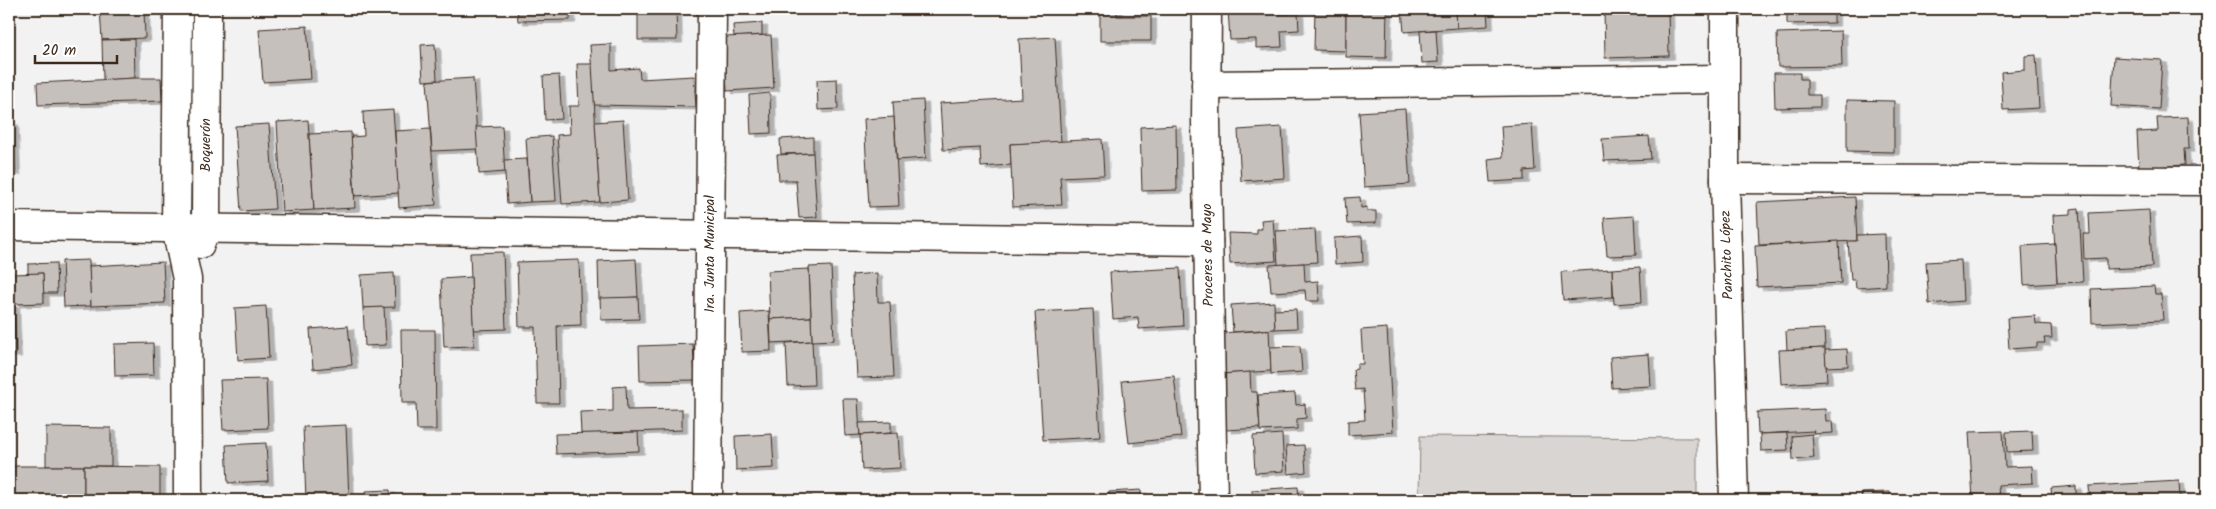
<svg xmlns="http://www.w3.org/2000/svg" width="2216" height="509" viewBox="0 0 2216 509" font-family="Kalam,sans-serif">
	<defs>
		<filter id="shadow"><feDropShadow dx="5.5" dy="3" stdDeviation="0" flood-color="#0004"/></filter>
	</defs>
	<rect width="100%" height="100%" fill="#f3f2f2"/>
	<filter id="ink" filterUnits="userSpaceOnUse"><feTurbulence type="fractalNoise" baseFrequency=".02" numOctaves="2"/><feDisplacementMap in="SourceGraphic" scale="10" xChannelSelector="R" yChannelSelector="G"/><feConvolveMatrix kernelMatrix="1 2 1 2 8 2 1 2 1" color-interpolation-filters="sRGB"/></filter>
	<g filter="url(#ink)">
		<!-- green -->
		<polygon fill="#d8d5d2" stroke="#8a8078" points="1420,436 1697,438 1697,500 1419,500"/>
		<!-- building -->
		<g fill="#c6c0bd" stroke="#3b2a1e" filter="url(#shadow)">
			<polygon points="100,9 144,9 145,38 102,40"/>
			<polygon points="517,9 570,9 570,20 518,21"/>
			<polygon points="638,9 676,9 677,40 638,40"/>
			<polygon points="1100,9 1117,9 1117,16 1151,16 1151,41 1100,41"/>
			<polygon points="1228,9 1280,9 1280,14 1298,13 1299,30 1281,31 1282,47 1256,48 1256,39 1230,40"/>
			<polygon points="1315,9 1346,9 1346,51 1314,50"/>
			<polygon points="1346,9 1387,9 1386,58 1346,57"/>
			<polygon points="1402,9 1456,9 1457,28 1404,32"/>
			<polygon points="1456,9 1487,9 1488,26 1457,28"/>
			<polygon points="1604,9 1668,9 1669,56 1605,58"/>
			<polygon points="1787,9 1834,9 1834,23 1787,24"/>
			<polygon points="762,23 762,35 734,37 733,25"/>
			<polygon points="307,26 311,79 263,82 259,29"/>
			<polygon points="1436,30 1438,62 1422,63 1420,31"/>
			<polygon points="1841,31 1842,66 1778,67 1777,33"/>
			<polygon points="771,35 774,88 727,91 724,37"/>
			<polygon points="1055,37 1061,142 1010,144 1011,165 981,167 980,148 943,150 940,103 1022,98 1019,39"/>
			<polygon points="134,39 135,78 103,80 102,40"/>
			<polygon points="435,44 437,80 423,81 421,45"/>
			<polygon points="611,44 611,70 639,68 640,79 694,76 696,107 594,105 590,45"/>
			<polygon points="2036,55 2039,108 2003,110 2001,72 2025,70 2025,56"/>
			<polygon points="2114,57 2162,60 2159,109 2111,106"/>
			<polygon points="577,64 592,64 600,202 562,204 557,135 570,134 569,106 579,106"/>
			<polygon points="1774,73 1800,73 1800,79 1807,79 1807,95 1820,95 1820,107 1775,108"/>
			<polygon points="559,75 562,119 545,120 543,76"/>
			<polygon points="135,78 161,78 162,101 38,105 37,83"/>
			<polygon points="473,78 478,149 432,151 427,81"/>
			<polygon points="837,79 838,109 818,110 817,80"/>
			<polygon points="770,93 771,133 751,134 749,95"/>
			<polygon points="923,100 926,158 897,160 893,102"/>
			<polygon points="1847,100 1894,101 1894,152 1847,151"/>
			<polygon points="1405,109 1410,184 1364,187 1359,112"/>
			<polygon points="393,110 399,193 355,196 351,137 364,136 363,112"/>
			<polygon points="894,117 899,206 869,207 864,119"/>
			<polygon points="2188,117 2189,149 2184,149 2185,165 2139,168 2137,132 2158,131 2157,118"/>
			<polygon points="308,120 314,210 282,212 277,122"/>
			<polygon points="623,120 628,200 600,202 595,122"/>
			<polygon points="9,122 13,122 15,172 9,172"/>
			<polygon points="269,124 275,209 241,211 235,126"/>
			<polygon points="1532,124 1535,170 1524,171 1524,180 1490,182 1488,159 1503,157 1501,126"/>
			<polygon points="1176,125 1177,190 1142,191 1140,127"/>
			<polygon points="502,126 505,172 479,174 476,127"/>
			<polygon points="1282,127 1285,178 1241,181 1238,130"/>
			<polygon points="430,129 436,205 399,208 395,131"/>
			<polygon points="351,132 355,208 314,210 309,134"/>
			<polygon points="552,136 556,201 530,202 526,138"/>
			<polygon points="1649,136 1651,159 1604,161 1602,139"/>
			<polygon points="813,137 813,153 781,154 780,139"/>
			<polygon points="1102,139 1104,175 1060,177 1062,205 1013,207 1010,144"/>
			<polygon points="813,153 817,217 799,218 796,180 779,180 777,155"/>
			<polygon points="527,159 530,202 507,204 504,160"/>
			<polygon points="1360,197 1361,208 1367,207 1367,211 1376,211 1376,223 1347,224 1345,198"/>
			<polygon points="1855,197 1857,241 1759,245 1757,202"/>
			<polygon points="2079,208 2083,282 2057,283 2053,215 2071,214 2071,209"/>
			<polygon points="2149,210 2152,267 2106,269 2106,258 2084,259 2083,234 2090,234 2089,213"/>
			<polygon points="1634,216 1636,255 1607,256 1604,218"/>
			<polygon points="1273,219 1276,261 1230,264 1228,233 1257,234 1257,229 1262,229 1261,220"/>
			<polygon points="1315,229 1317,262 1278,265 1276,231"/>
			<polygon points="1885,234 1886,286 1856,288 1855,280 1851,280 1848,241 1857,241 1857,235"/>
			<polygon points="1362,236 1363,262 1335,264 1334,238"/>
			<polygon points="1839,241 1841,283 1757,287 1755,246"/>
			<polygon points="2055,244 2057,283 2024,285 2022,246"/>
			<polygon points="503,252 506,329 473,330 470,253"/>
			<polygon points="636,259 638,297 599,299 598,261"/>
			<polygon points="89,260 91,306 64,307 62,261"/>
			<polygon points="579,260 581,325 557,326 559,403 537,403 535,327 519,327 517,262"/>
			<polygon points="1961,260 1963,301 1929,304 1926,262"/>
			<polygon points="163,262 165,303 91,306 89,266"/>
			<polygon points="56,263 57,293 43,293 43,273 28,274 28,264"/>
			<polygon points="1304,263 1305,282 1318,281 1319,301 1306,301 1305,290 1271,292 1269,265"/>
			<polygon points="831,266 834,340 812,341 809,267"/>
			<polygon points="1640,267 1642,302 1614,304 1612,269"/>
			<polygon points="1180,268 1183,326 1139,329 1138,317 1113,319 1110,272"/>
			<polygon points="809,269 811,317 770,319 768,271"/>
			<polygon points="1612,269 1613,297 1563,300 1561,272"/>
			<polygon points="43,273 44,303 14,304 12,274"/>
			<polygon points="394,273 395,307 363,308 361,275"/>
			<polygon points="877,273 878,302 890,302 894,377 857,378 852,275"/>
			<polygon points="471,277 474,346 444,347 441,279"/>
			<polygon points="2154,286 2155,294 2161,294 2163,320 2092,323 2091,289"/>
			<polygon points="638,297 639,319 601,320 600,298"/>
			<polygon points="1274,302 1275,329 1233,332 1231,305"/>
			<polygon points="14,304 16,354 9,354 9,305"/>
			<polygon points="266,306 269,358 238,360 235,308"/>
			<polygon points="384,307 386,345 365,346 363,308"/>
			<polygon points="1093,309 1100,437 1043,440 1035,312"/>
			<polygon points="1296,309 1297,328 1275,329 1274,310"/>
			<polygon points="769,311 771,351 742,352 740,313"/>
			<polygon points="2035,316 2036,324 2051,325 2052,338 2044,338 2045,343 2037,343 2037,347 2009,349 2007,318"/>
			<polygon points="811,317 812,341 771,343 770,319"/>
			<polygon points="348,326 352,365 313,369 310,329"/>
			<polygon points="1387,328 1393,432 1348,435 1348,421 1365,420 1363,389 1355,390 1353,370 1357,369 1357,364 1363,364 1361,330"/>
			<polygon points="1824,329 1825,348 1787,350 1786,331"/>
			<polygon points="401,330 435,330 436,430 417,430 416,403 402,403"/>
			<polygon points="1269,330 1271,371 1222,374 1220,333"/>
			<polygon points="812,341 814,385 788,386 786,343"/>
			<polygon points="153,343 154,375 115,376 114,344"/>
			<polygon points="693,344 695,380 640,381 639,346"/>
			<polygon points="1300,346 1302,372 1271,374 1270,347"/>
			<polygon points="1825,348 1827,381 1781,384 1779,350"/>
			<polygon points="1847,349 1848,366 1826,367 1825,350"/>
			<polygon points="1649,354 1651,386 1612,388 1610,357"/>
			<polygon points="1250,372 1251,392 1257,392 1260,428 1226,430 1222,374"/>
			<polygon points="1174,376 1181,437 1129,443 1122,381"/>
			<polygon points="266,379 268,428 223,430 220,380"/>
			<polygon points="626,386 627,410 682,409 682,430 581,434 580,412 613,411 613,387"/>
			<polygon points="1295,393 1296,405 1305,404 1306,418 1297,419 1297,429 1260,431 1258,395"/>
			<polygon points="843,399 858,399 860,435 845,436"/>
			<polygon points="1825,409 1826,421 1832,421 1833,433 1813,434 1814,431 1758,434 1757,412"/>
			<polygon points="891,422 891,433 860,435 859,423"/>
			<polygon points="346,425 349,500 306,500 303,427"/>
			<polygon points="46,427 111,428 111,466 46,466"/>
			<polygon points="2003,431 2005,467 2032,466 2033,483 1998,485 1999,500 1973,500 1969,432"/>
			<polygon points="2032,431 2033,451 2007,452 2006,432"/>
			<polygon points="638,432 639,451 556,454 555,434"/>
			<polygon points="898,433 900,468 862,470 860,435"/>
			<polygon points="1787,433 1788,450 1761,451 1760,434"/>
			<polygon points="772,434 774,468 736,470 735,436"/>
			<polygon points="1282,434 1284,471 1255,473 1253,436"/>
			<polygon points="1812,434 1814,458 1793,460 1792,436"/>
			<polygon points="266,443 268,481 228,483 226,445"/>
			<polygon points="1304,445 1306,472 1288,474 1286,446"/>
			<rect x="9" y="466" width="75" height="34"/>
			<polygon points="84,466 160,467 160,500 84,500"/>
			<polygon points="2179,481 2180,500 2090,500 2089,486"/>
			<polygon points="2076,486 2076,500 2052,500 2051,488"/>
			<polygon points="1298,487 1299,500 1253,500 1252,490"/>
			<polygon points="390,490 391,500 366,500 366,491"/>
			<polygon points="1141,490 1141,500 1109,500 1109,492"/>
			<polygon points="1890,492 1890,500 1862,500 1861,493"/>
			<polygon points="812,496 813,500 777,500 776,497"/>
			<polygon points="776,497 777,500 740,500 740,499"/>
		</g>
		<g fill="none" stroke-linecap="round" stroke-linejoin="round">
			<!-- street casing -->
			<g stroke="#3b2a1e" stroke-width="31">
				<g id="street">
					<polyline points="178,9 176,228 187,279 188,500"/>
					<polyline points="1207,9 1206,120 1213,500"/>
					<polyline points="1725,9 1725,179 1734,500"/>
					<polyline points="1206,85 1724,79"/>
					<polyline points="1725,179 2207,181"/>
					<polyline points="9,226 1208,241"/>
					<polyline points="200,244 206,228 207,9"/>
					<polyline points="708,500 712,9"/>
				</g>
			</g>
			<!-- street -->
			<use href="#street" stroke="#fff" stroke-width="28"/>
		</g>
	</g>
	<g text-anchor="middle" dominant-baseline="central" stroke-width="5" stroke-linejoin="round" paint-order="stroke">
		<!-- street labels -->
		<g font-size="14" fill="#3b2a1e" stroke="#fff">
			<text transform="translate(206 145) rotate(-90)">Boquerón</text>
			<text transform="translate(710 254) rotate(-90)">1ra. Junta Municipal</text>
			<text transform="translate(1208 255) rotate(-91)">Proceres de Mayo</text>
			<text transform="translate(1727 255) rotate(-92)">Panchito López</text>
		</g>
	</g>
	<!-- margin -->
	<rect width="2216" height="509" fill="none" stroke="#fff" stroke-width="30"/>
	<rect x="15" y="15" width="2186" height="479" fill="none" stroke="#3b2a1e" stroke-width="2" filter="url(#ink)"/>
	<!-- scale -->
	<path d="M35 55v8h82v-8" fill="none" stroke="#3b2a1e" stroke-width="2.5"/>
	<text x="42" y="55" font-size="15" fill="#3b2a1e" stroke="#ffffff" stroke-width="4" paint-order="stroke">20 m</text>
</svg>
